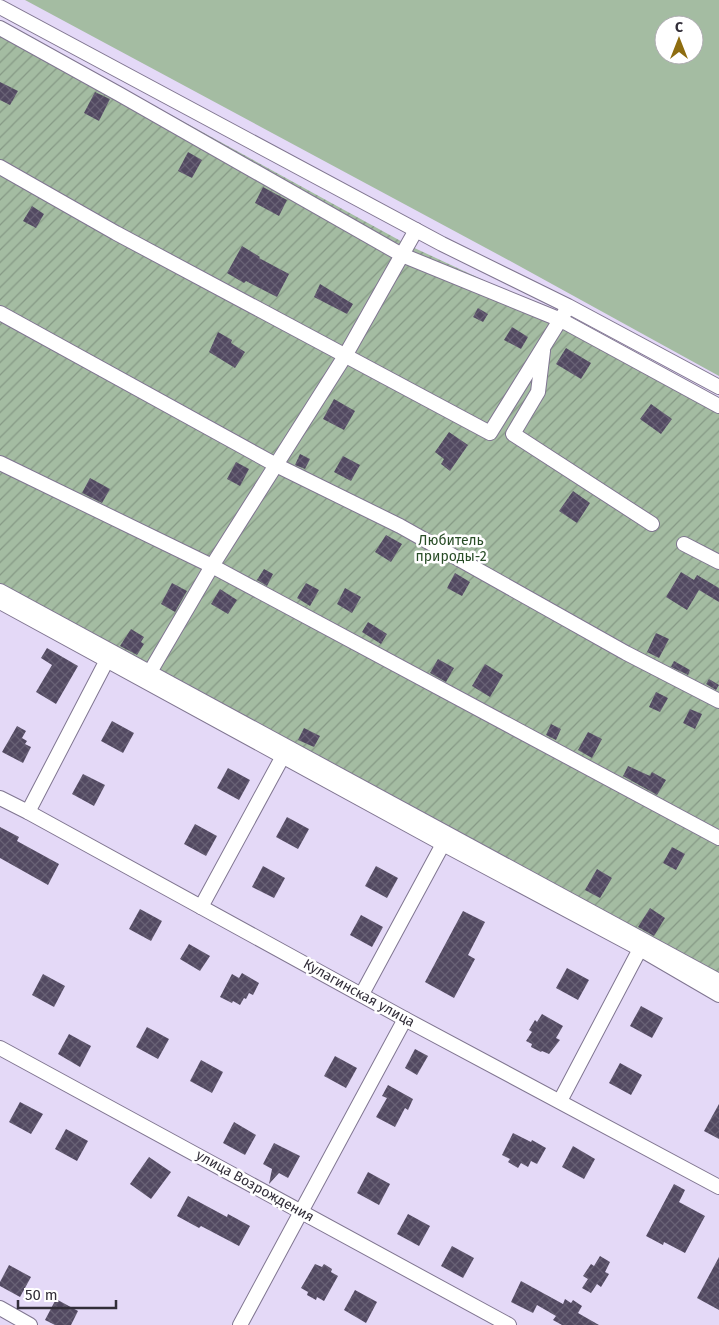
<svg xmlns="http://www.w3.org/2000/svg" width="719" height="1325" viewBox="0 0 719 1325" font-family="'Fira Sans',sans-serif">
	<defs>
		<pattern id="garden-furrows" width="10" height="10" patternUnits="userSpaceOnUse" patternTransform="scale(1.25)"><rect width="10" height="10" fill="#a4bca2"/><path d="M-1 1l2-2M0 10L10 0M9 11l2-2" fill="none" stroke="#869985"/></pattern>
		<pattern id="building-cross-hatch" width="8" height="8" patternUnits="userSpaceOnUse" patternTransform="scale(1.25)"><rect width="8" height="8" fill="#524961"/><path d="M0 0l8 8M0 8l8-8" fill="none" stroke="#686175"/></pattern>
	</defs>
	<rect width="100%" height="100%" fill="#e4d9f7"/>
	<!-- grass -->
	<path fill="#a4bca2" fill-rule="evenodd" d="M 25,0 L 719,0 L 719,376 L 512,262 ZM 664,25 L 694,25 L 694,55 L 664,55 Z"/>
	<!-- garden -->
	<polygon fill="url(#garden-furrows)" points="0,21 408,245 563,317 719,401 719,987 0,595"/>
	<!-- building -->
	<g fill="url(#building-cross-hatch)">
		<polygon points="0,82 18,91 10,105 0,100"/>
		<polygon points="95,92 110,99 99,121 84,113"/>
		<polygon points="188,152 202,160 192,178 178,171"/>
		<polygon points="263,187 287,200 279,216 255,203"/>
		<polygon points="32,206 44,214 36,228 23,221"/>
		<polygon points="242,246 260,257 259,258 289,274 277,297 246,281 244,283 227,273"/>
		<polygon points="320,284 353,304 347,314 314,297"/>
		<polygon points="478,308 488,314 483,322 473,317"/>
		<polygon points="512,327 528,337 521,349 504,340"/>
		<polygon points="218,332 232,340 231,343 245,352 235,368 209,352"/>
		<polygon points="566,348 591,363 581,379 556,364"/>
		<polygon points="334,399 355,411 344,430 323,419"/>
		<polygon points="651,404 672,419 661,434 640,419"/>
		<polygon points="449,432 468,445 450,471 441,464 444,459 435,452"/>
		<polygon points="300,454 310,459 305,469 295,465"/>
		<polygon points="343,456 360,465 351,481 334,472"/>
		<polygon points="236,462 249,469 240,486 227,479"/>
		<polygon points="90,478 110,489 102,503 82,493"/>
		<polygon points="573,491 590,503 577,523 559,511"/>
		<polygon points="386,535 402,544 391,562 375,552"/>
		<polygon points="264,569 273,574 267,586 257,580"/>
		<polygon points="681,572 694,580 697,575 719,588 719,602 699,590 687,610 666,597"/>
		<polygon points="455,573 470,582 462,596 447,588"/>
		<polygon points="172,583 187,591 175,612 161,604"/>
		<polygon points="306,583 319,590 310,606 297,598"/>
		<polygon points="345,588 361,597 352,613 337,604"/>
		<polygon points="220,589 237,600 228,614 211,604"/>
		<polygon points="368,622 387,634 381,644 362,632"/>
		<polygon points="131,629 144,637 141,642 144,644 137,655 120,646"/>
		<polygon points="656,633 669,639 659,658 647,652"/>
		<polygon points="47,648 78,666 56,704 36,692 52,665 41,658"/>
		<polygon points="438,659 454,668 446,682 430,673"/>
		<polygon points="674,661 690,670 688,675 671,667"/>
		<polygon points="485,664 503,675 490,697 472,686"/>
		<polygon points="709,679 719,685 716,690 706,684"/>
		<polygon points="656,692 668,698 660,712 649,707"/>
		<polygon points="690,709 702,714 695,729 683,723"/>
		<polygon points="112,721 134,733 123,753 101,741"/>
		<polygon points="551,724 561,729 556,740 546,735"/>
		<polygon points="17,726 26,731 22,738 27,741 25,744 31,747 23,763 2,752"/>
		<polygon points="304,728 320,736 314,747 298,740"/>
		<polygon points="588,732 602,739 592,758 578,750"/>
		<polygon points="628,766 650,776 652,772 666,780 657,795 623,776"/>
		<polygon points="228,768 250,780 239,800 217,788"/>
		<polygon points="83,774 105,785 94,806 72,794"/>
		<polygon points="287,817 309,829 298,849 276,837"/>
		<polygon points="195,824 217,836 206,856 184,844"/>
		<polygon points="0,827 19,837 17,841 59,864 48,885 0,858"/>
		<polygon points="672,847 685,854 676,870 663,863"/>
		<polygon points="263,866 285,878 274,898 252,887"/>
		<polygon points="376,866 398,878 387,898 365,886"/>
		<polygon points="597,869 612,878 600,898 585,890"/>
		<polygon points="650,908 665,918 654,936 638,927"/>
		<polygon points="140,909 162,921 151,941 129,929"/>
		<polygon points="463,911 485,922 468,955 475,959 454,998 425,982"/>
		<polygon points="361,915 383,927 372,947 350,935"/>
		<polygon points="189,944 210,956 200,971 180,959"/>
		<polygon points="567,968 589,980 578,1000 556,988"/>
		<polygon points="242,973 259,983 253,995 249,993 246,999 244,998 240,1005 233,1001 232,1003 220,997 232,974 239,978"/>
		<polygon points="43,974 65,986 54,1007 32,995"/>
		<polygon points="641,1006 663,1018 652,1038 630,1026"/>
		<polygon points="542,1014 563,1026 556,1038 560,1040 549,1054 542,1051 541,1052 531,1047 532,1044 526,1041 532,1032 529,1030 535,1020 537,1022"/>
		<polygon points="147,1027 169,1039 158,1059 136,1047"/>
		<polygon points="69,1034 91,1046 80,1067 58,1054"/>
		<polygon points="415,1049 428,1056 417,1075 405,1068"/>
		<polygon points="335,1056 357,1068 346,1088 324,1076"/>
		<polygon points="201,1060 223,1072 212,1093 190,1081"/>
		<polygon points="620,1063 642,1075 631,1095 609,1083"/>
		<polygon points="388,1085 413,1099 408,1110 405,1108 395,1127 376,1117 387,1098 382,1096"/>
		<polygon points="20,1102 43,1114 31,1134 9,1122"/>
		<polygon points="719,1104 719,1139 704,1131"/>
		<polygon points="234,1122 256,1135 245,1155 223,1143"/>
		<polygon points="66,1129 88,1141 77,1161 55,1149"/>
		<polygon points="513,1133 531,1142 532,1140 546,1148 537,1164 531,1161 528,1167 521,1163 518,1168 508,1162 510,1159 502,1155"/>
		<polygon points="274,1143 300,1156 288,1178 279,1173 269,1184 272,1169 263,1164"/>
		<polygon points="573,1146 595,1159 584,1179 562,1167"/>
		<polygon points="149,1157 171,1172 151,1199 130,1184"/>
		<polygon points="368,1172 390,1184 379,1205 357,1193"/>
		<polygon points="674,1184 685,1190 679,1202 705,1216 685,1253 664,1242 663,1245 646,1236"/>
		<polygon points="188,1196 227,1217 228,1214 250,1226 239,1246 201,1226 199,1228 177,1216"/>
		<polygon points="408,1214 430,1226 419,1246 397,1234"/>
		<polygon points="452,1246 474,1258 463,1278 441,1266"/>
		<polygon points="600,1256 610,1262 605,1272 609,1274 601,1287 597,1284 591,1293 582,1288 588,1279 583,1276 591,1264 594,1266"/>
		<polygon points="719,1257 719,1310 697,1298"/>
		<polygon points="315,1264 322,1267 324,1264 332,1269 331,1272 338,1276 324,1301 317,1297 316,1300 307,1295 308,1292 301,1288"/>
		<polygon points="9,1265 31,1277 20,1297 0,1286 0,1282"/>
		<polygon points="521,1281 563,1304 565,1299 571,1303 573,1300 582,1306 578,1313 599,1325 562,1325 553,1320 556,1316 537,1305 533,1313 511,1302"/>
		<polygon points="355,1290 377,1302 366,1323 344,1310"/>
		<polygon points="56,1299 78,1311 71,1325 55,1325 45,1320"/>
	</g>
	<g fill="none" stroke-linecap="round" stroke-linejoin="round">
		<!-- minor casing -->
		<g stroke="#807691" stroke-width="16">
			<g id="minor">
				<polyline points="0,7 442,244 568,306 719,387"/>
				<polyline points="0,28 119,94 402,255 561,320 719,406"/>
				<polyline points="0,167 116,233 490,433 565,312"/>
				<polyline points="0,313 276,465 400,526 626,653 719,701"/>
				<polyline points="543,351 538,392 513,434 652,524"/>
				<polyline points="0,463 212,566 719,838"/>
				<polyline points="684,544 719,562"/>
				<polyline points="0,591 719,981"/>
				<polyline points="0,602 443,844 640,949 719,995"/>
				<polyline points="150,672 212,566 345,356 416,230"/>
				<polyline points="0,798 28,812 405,1019 719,1187"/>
				<polyline points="28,812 107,660"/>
				<polyline points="201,907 283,756"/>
				<polyline points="362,994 443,844"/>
				<polyline points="0,1048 509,1325"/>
				<polyline points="560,1101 640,949"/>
				<polyline points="0,1308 30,1325"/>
				<polyline points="240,1325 405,1019"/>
			</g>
		</g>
		<!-- minor -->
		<use href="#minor" stroke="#fff" stroke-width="14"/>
	</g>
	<g text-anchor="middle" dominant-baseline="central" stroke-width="5" stroke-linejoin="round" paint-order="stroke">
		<!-- park labels -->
		<g font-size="14" fill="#294d27" stroke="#fff">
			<text x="451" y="540">Любитель<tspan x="451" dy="16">природы-2</tspan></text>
		</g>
		<!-- street labels -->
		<g font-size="14" fill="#322e39" stroke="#fff">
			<text transform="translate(359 993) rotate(29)">Кулагинская улица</text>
			<text transform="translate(255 1186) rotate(29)">улица Возрождения</text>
		</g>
	</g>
	<!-- north arrow -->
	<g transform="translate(679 40)"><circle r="24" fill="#ffffff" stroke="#adabb0"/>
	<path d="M0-4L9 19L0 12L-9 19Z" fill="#8e6d10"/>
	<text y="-8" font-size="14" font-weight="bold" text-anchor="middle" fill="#322e39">С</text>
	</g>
	<!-- scale -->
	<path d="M18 1300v8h98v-8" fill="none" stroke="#322e39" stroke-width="2.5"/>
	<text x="25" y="1300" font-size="15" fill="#322e39" stroke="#ffffff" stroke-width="4" paint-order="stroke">50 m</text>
</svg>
